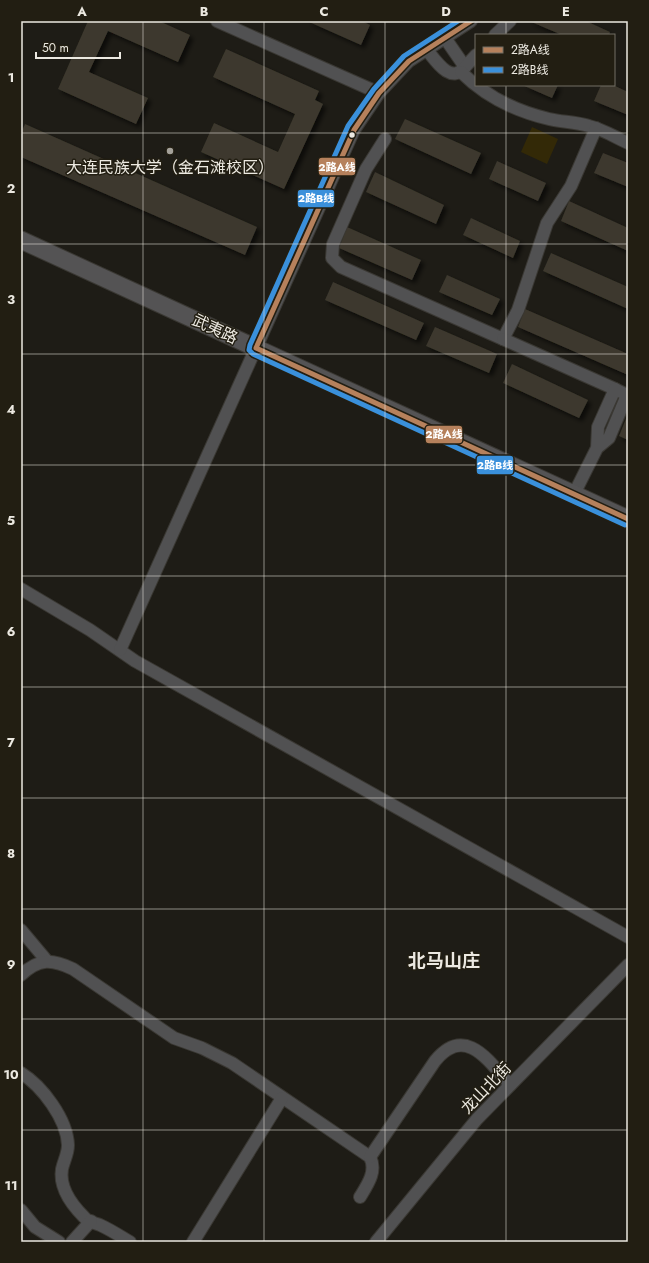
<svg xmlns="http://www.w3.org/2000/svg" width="649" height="1263" viewBox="0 0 649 1263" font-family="Jost,'Noto Sans SC',sans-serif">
	<defs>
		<filter id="shadow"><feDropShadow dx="3.5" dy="3.5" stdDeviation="2" flood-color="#0009"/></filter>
	</defs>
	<rect width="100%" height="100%" fill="#1e1c16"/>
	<!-- green -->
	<polygon fill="#332907" points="532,127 558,139 547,164 521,152"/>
	<!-- building -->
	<g fill="#3c382d" filter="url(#shadow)">
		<polygon points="88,21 159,21 190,35 178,62 108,31 89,72 148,98 136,124 58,89"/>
		<polygon points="307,21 362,21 370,25 361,45"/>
		<polygon points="529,21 586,21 610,32 609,35 562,35"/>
		<polygon points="226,49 319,91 315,100 323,104 284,189 201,152 214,123 278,152 295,114 213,77"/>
		<polygon points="522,85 558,85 552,98"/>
		<polygon points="601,85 613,85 628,92 628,115 594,101"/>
		<polygon points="405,119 481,153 471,174 395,139"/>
		<polygon points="25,124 257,227 245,255 21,157 21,133"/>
		<polygon points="603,153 628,163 628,187 594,173"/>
		<polygon points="497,161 546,183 538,201 489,179"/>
		<polygon points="375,172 444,205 436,224 366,192"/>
		<polygon points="569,201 628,228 628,251 561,221"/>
		<polygon points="471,218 520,241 513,258 463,235"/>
		<polygon points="347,227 421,260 412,280 339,248"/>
		<polygon points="551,253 628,287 628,309 543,271"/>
		<polygon points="447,275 500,299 492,315 439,292"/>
		<polygon points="333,282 424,323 416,340 325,300"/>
		<polygon points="525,309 628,354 628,375 518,327"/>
		<polygon points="435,327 497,354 489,373 426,346"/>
		<polygon points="512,364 588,400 579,418 503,383"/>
		<polygon points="628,414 628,440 619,436"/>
	</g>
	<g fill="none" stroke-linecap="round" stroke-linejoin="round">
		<!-- minor casing -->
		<g stroke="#3a3833" stroke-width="14">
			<g id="minor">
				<polyline points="217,21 379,93"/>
				<polyline points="495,35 510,21"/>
				<path d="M 427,50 C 436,61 451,85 465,67 L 445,38"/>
				<polyline points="465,67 476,55"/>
				<path d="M 461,72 C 486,97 515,111 549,119 C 562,122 576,122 589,126 C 602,129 615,137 628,143"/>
				<polyline points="385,139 366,169 333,244 332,258 341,267 503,339 518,310 547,223 571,186 596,128"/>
				<polyline points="503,339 615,389"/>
				<polyline points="574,494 597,448 609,438 627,395 615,389 598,427 597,448"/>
				<polyline points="21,589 90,630 135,661 628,937"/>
				<polyline points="120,650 354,130 379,93 409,61 471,21"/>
				<polyline points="21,930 47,961"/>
				<path d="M 21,975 C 39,958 52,959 73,969 L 174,1038 L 202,1048 L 232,1063 L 370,1157 C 377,1171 368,1184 360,1197"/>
				<path d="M 21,1073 C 42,1086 67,1119 68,1145 C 68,1154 64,1160 62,1169 C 59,1187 72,1205 84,1217 C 88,1222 95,1223 100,1225 C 111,1230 120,1236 130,1242"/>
				<path d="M 370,1157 L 435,1061 C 465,1024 489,1061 510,1085"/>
				<polyline points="21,1210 35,1227 59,1242"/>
				<polyline points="72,1242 91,1221"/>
				<polyline points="193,1242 282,1098"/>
				<polyline points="376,1242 477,1119 628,965"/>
			</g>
		</g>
		<!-- secondary casing -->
		<g stroke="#3a3833" stroke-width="19">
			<polyline id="secondary" points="21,240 628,519"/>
		</g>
		<!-- minor -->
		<use href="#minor" stroke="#515152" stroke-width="12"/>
		<!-- secondary -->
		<use href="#secondary" stroke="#545354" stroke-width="17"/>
		<!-- bus-1 casing -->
		<g stroke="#221e12" stroke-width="8">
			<polyline id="bus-1" points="471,21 409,61 379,93 354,130 256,348 628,519"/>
		</g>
		<!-- bus-2 casing -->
		<g stroke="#221e12" stroke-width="8">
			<polyline id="bus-2" points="458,21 404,56 374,89 348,126 250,345 249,350 253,354 625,525"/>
		</g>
		<!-- bus-1 -->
		<use href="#bus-1" stroke="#b6815c" stroke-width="5"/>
		<!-- bus-2 -->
		<use href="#bus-2" stroke="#3a90db" stroke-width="5"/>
	</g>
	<!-- grid -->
	<path fill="none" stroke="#ece9e1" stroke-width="1" stroke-opacity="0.55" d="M 143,21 L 143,1242M 264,21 L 264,1242M 385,21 L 385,1242M 506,21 L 506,35M 506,85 L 506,1242M 21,133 L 628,133M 21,244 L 628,244M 21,354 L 628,354M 21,465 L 628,465M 21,576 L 628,576M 21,687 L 628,687M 21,798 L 628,798M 21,909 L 628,909M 21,1019 L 628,1019M 21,1130 L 628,1130"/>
	<!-- markers -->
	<circle fill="#ece9e1" stroke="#221e12" stroke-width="1.5" cx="352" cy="135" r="3.5"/>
	<circle fill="#a4a19a" stroke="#221e12" stroke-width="1.5" cx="170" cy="151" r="4"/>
	<g text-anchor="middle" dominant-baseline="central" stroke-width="3" stroke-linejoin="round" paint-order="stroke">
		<!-- poi labels -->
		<g font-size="16" fill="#ece9e1" stroke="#221e12">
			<text x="170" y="167">大连民族大学（金石滩校区）</text>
		</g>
		<!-- street labels -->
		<g font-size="16" fill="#ece9e1" stroke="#221e12">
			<text transform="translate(215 329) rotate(25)">武夷路</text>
			<text transform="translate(486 1088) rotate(-46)">龙山北街</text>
		</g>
		<!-- quarter labels -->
		<g font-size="18" font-weight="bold" fill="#ece9e1" stroke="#221e12">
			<text x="444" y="961">北马山庄</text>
		</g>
	</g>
	<g stroke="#221e12" stroke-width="1.5">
		<rect x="318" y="157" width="38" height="19" rx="4" fill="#b6815c"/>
		<rect x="297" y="189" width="38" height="19" rx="4" fill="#3a90db"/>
		<rect x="425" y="425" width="38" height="19" rx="4" fill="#b6815c"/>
		<rect x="476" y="455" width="38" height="20" rx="4" fill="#3a90db"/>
	</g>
	<g font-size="11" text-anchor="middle" font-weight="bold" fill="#fff">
		<text x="337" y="171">2路A线</text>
		<text x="316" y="202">2路B线</text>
		<text x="444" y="438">2路A线</text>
		<text x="495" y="469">2路B线</text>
	</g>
	<!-- border -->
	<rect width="649" height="1263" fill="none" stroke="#221e12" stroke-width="44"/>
	<!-- legend -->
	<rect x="475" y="34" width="140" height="52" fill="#221e12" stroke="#736f65"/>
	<rect x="483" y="47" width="20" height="6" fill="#b6815c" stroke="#736f65"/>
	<text x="511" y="54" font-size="12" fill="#ece9e1">2路A线</text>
	<rect x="483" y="67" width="20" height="6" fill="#3a90db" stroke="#736f65"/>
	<text x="511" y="74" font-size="12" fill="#ece9e1">2路B线</text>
	<!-- scale -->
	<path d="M36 52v6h84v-6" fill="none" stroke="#ece9e1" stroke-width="2"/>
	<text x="42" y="52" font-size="12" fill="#ece9e1" stroke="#221e12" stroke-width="3" paint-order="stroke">50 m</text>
	<rect x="22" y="22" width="605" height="1219" fill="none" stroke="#ece9e1" stroke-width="1.5"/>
	<g font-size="13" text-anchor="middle" font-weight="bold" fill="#ece9e1">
		<text x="82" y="16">A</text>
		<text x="204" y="16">B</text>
		<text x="324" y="16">C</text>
		<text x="446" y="16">D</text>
		<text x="566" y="16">E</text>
		<text x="11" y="82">1</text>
		<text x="11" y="193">2</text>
		<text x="11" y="304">3</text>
		<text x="11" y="414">4</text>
		<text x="11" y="525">5</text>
		<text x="11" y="636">6</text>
		<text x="11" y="747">7</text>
		<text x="11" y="858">8</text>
		<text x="11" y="969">9</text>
		<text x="11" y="1079">10</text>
		<text x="11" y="1190">11</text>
	</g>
</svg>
